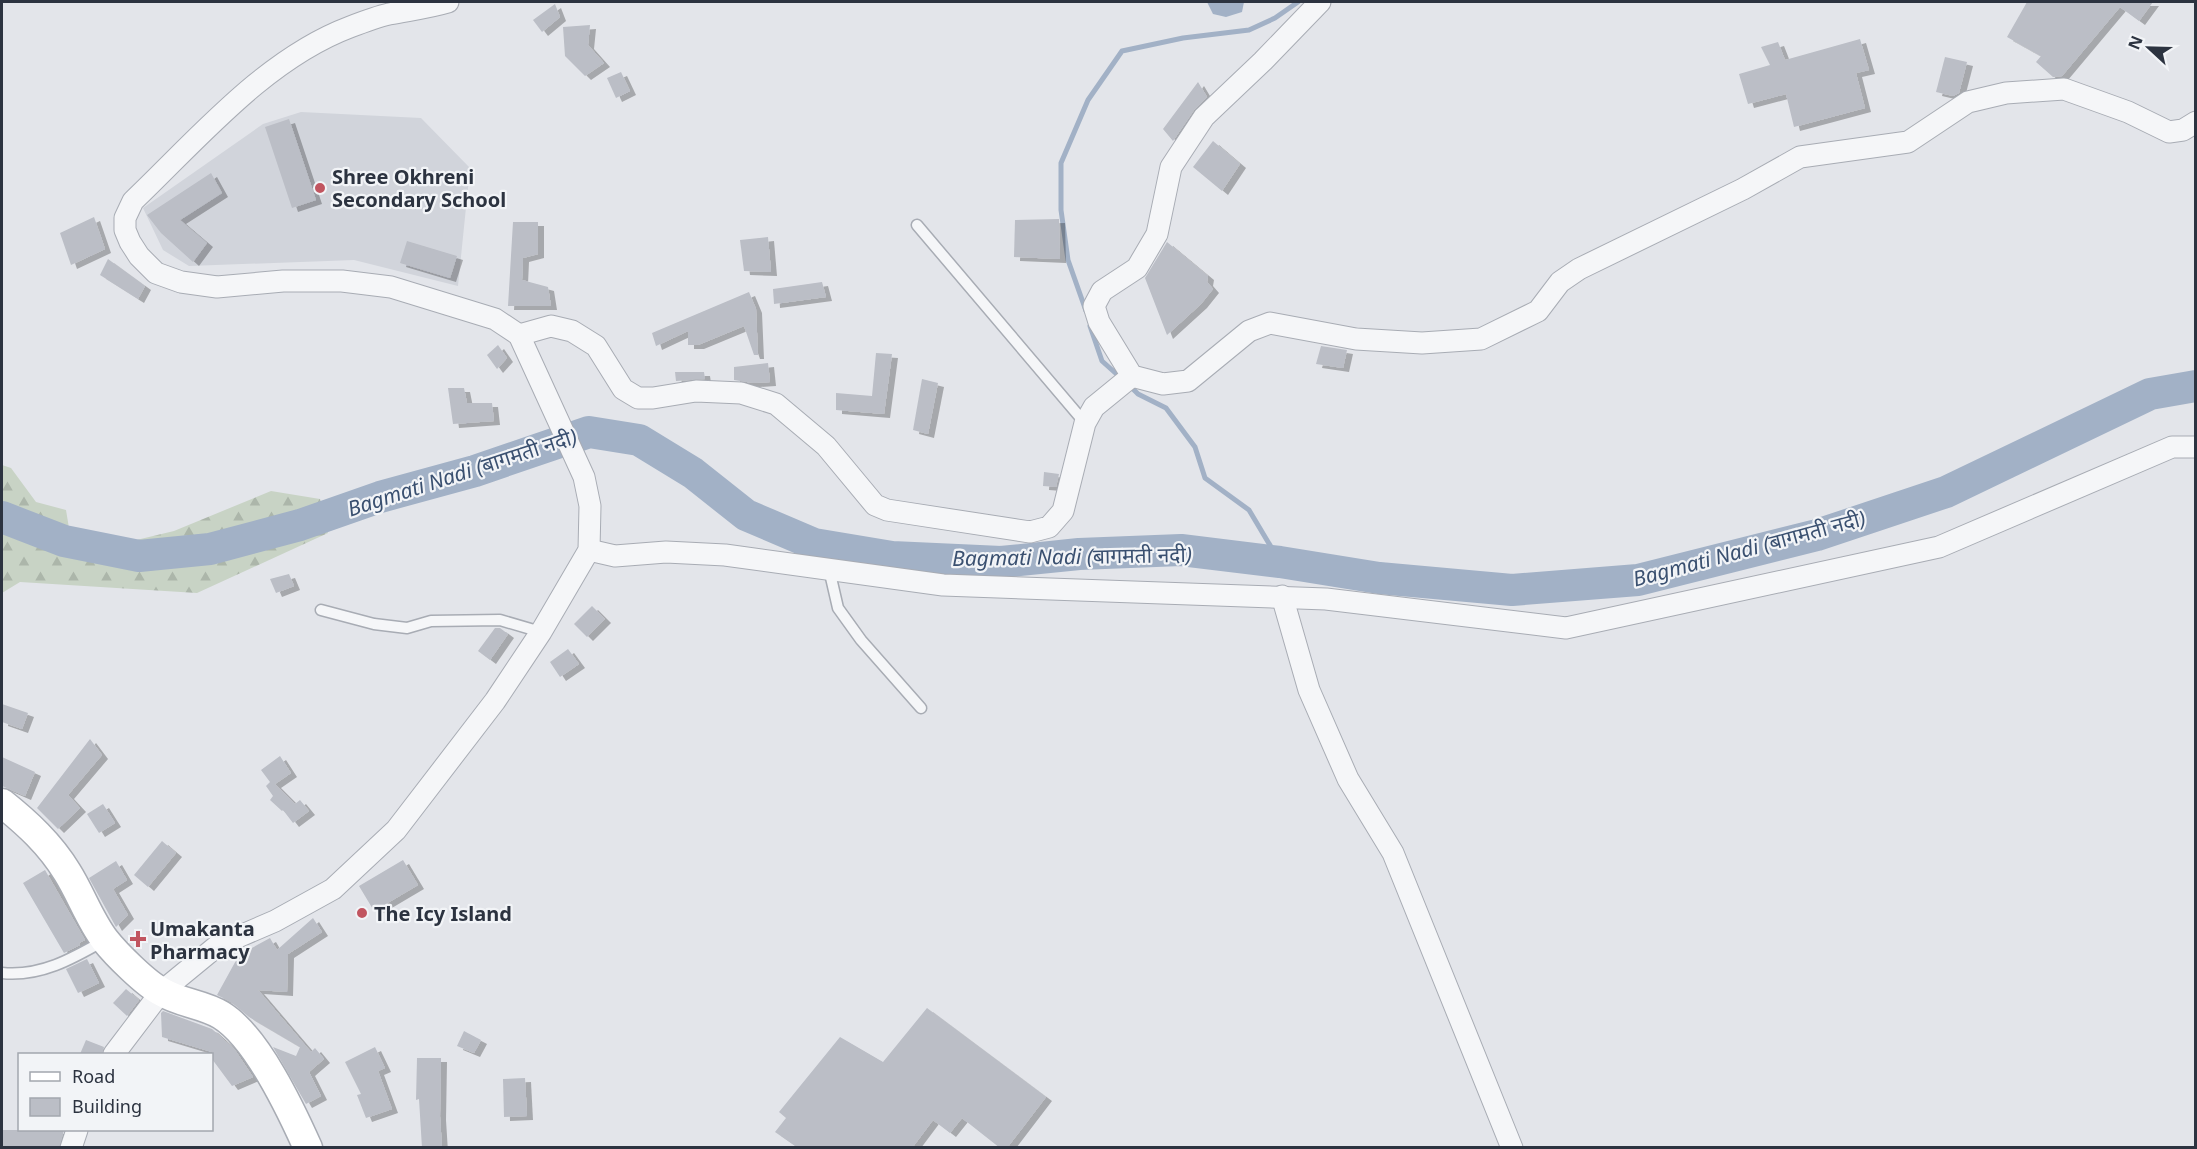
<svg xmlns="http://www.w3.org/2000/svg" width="2197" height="1149" viewBox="0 0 2197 1149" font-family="'Noto Sans','Noto Sans Devanagari',sans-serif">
	<defs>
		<pattern id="forest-firs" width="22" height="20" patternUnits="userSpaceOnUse" patternTransform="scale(1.5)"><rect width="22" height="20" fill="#c8d3c5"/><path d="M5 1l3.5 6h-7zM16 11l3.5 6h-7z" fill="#acb6aa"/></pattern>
		<filter id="shadow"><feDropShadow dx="6" dy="4" stdDeviation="0" flood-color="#0004"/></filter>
	</defs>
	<rect width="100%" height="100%" fill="#e3e5ea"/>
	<!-- built -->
	<polygon fill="#d1d4db" points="301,112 421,118 470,168 458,286 354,260 189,266 163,250 143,208 263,124"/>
	<!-- forest -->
	<polygon fill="url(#forest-firs)" points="2,465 11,468 36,502 66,510 70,534 94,540 128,542 174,531 271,491 320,499 328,533 197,593 20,582 2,593"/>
	<!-- water -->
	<polygon fill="#a2b1c6" points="1207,2 1244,2 1242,12 1226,17 1213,14"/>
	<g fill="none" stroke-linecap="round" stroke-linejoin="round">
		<!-- stream -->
		<g stroke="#a2b1c6" stroke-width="5">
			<polyline points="1086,311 1068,260 1061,210 1061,163 1088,100 1122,51 1183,38 1249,30 1275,18 1298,2"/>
			<polyline points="1090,326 1102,361 1121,378"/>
			<polyline points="1128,384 1138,394 1166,408 1195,447 1205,478 1249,510 1280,562"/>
		</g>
		<!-- river -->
		<polyline stroke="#a2b1c6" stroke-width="32" points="2,517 64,541 139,556 210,549 300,525 380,497 475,471 589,432 639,440 693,473 746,515 814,544 892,557 1001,562 1079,554 1181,550 1280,562 1379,578 1512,590 1638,580 1817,535 1946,492 2150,394 2196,386"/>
	</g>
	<!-- building -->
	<g fill="#bbbec6" filter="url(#shadow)">
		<polygon points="2027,2 2153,2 2139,21 2120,7 2062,76 2053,77 2036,62 2041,56 2007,37"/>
		<polygon points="555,4 560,17 542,32 533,20"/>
		<polygon points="590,25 588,45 604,63 585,76 565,56 563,27"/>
		<polygon points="1860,39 1869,70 1856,73 1865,108 1794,127 1786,94 1748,104 1739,74 1770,65 1761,47 1778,42 1785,60"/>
		<polygon points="1945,57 1967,62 1959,93 1953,96 1936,92"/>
		<polygon points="621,72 630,91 616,98 607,78"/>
		<polygon points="1198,82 1207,97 1194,110 1173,141 1163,129"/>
		<polygon points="289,119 316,200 292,208 265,127"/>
		<polygon points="1213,141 1240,164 1222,191 1193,167"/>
		<polygon points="211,173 222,193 180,220 207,243 193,262 161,233 147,215"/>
		<polygon points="94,217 105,249 71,265 60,233"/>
		<polygon points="1059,219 1060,259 1014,257 1015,220"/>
		<polygon points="513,222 538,222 538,254 523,258 522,280 548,287 551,306 508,306"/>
		<polygon points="768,237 771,272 744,271 740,240"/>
		<polygon points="407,241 457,256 450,278 400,263"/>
		<polygon points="1167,242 1208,276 1207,282 1213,289 1201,304 1167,335 1145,278"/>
		<polygon points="108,259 145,286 138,299 100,275"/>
		<polygon points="822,282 826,297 774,304 773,289"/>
		<polygon points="749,292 756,309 758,355 754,355 744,326 698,345 688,345 688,331 656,346 652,333"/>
		<polygon points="498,345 507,358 497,369 487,355"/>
		<polygon points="1321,346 1347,350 1343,368 1316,364"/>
		<polygon points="876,353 892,354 884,414 836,410 836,393 872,396"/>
		<polygon points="768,363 770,382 753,383 734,380 734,367"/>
		<polygon points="675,372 704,372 705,379 676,381"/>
		<polygon points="922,379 938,383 928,434 913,430"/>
		<polygon points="448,388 464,388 467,403 492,403 494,421 453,424"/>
		<polygon points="1044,472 1059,474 1056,487 1043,486"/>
		<polygon points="289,574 294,586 276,593 270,579"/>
		<polygon points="592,606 605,619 587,637 574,624"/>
		<polygon points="495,628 500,628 508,634 490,660 478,651"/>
		<polygon points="568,649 579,664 560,677 550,662"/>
		<polygon points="2,704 28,713 22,729 2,722"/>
		<polygon points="90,739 102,755 68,795 80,808 58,829 37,808"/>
		<polygon points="280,756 291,773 275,784 295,804 300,800 309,811 293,823 283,810 282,811 270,800 273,796 266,786 270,782 261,770"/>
		<polygon points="2,757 35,772 25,796 2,786"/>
		<polygon points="103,804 115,823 99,833 87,814"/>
		<polygon points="162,841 176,853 148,887 134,875"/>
		<polygon points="403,860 418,885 374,911 359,886"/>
		<polygon points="116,861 127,880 113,889 128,915 116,927 89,878"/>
		<polygon points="45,870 85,940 79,943 80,945 64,953 23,883"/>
		<polygon points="313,918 322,932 288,954 287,992 258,990 311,1052 315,1048 324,1059 309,1072 321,1096 306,1104 273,1047 296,1056 300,1047 249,1017 231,1002 217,995 239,955 270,938 277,950"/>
		<polygon points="87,959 99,983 78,993 66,969"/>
		<polygon points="126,989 139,1000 127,1016 113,1003"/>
		<polygon points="927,1008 1046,1097 1007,1148 1000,1148 962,1118 950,1133 933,1120 912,1148 798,1148 775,1132 786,1118 779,1112 840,1037 883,1062"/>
		<polygon points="163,1011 212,1029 235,1050 253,1077 232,1086 212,1059 212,1052 162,1037 161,1013"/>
		<polygon points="464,1031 481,1040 474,1053 457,1046"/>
		<polygon points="86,1040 104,1047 102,1054 80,1054"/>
		<polygon points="375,1047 385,1068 378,1071 392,1109 366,1118 357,1095 361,1094 345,1062"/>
		<polygon points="417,1058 441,1058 440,1116 442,1148 422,1148 419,1099 416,1100"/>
		<polygon points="525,1078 527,1116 504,1117 503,1079"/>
		<polygon points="2,1130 64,1130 59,1148 2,1148"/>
	</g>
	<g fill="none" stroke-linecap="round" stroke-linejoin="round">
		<!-- lane casing -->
		<g stroke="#a8acb4" stroke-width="13">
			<g id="lane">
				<polyline points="917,225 1085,423"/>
				<polyline points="829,569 838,608 861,640 921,708"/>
				<polyline points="321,610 374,624 407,628 431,621 500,620 541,632"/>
				<path d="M 2,973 C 40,977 72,959 105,940"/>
			</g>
		</g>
		<!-- street casing -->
		<g stroke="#a8acb4" stroke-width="23">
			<g id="street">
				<polyline points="1320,2 1263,61 1204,117 1171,167 1157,234 1137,268 1102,291 1094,306 1099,322 1132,376 1163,384 1188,381 1249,331 1270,323 1356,339 1422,343 1481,339 1538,311 1560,282 1579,269 1743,189 1800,157 1908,142 1968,102 2006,93 2064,89 2128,112 2169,132 2183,130 2196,122"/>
				<polyline points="519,335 551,326 572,331 596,346 623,389 638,398 653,398 696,391 741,393 776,404 826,446 875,505 887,510 1030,532 1049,527 1063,511 1085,423 1094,407 1132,376"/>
				<polyline points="589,550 615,556 666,552 725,555 943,585 1326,599 1566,628 1939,547 2172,447 2196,447"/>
				<polyline points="1282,596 1309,690 1348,779 1393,853 1512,1148"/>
				<path d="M 114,1054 L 161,992 L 217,946 L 275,921 L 333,889 L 396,830 L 495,701 L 541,632 L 589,550 L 590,506 L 584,477 L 519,335 L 495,319 L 391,287 L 342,281 L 283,281 L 217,287 L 181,282 L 156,273 L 139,256 L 130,242 L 125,230 L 125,218 L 133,201 C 198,139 265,59 350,27 C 363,22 376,17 389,14 C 409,10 428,8 448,2"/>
				<polyline points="71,1148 77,1130"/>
			</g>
		</g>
		<!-- secondary casing -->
		<g stroke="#a8acb4" stroke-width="31">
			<path id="secondary" d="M 2,803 C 27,823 50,844 67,872 C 81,894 89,919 105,940 C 116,954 146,984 162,992 C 180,1003 203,1004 221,1015 C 257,1037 291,1110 308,1148"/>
		</g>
		<!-- lane -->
		<use href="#lane" stroke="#f5f6f8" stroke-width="10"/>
		<!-- street -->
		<use href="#street" stroke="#f5f6f8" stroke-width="21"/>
		<!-- secondary -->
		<use href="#secondary" stroke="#fff" stroke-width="28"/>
	</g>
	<!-- markers -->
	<g fill="#c15560" stroke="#f2f4f7" stroke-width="2">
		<circle cx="320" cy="188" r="6"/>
		<circle cx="362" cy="913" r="6"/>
		<path d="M135 930h6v6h6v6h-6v6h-6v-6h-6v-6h6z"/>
	</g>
	<g text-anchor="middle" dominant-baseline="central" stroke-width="4.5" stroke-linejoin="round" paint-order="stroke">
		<!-- poi labels -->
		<g font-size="20" font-weight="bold" fill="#2c3340" stroke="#f2f4f7" text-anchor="start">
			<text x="332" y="176">Shree Okhreni<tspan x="332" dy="23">Secondary School</tspan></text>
			<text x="374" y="913">The Icy Island</text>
			<text x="150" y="928">Umakanta<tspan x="150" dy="23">Pharmacy</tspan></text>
		</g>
		<!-- water labels -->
		<g font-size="21" font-style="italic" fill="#3a5070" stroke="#f2f4f7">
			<text transform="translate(462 472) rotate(-18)">Bagmati Nadi (बागमती नदी)</text>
			<text transform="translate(1749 548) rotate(-15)">Bagmati Nadi (बागमती नदी)</text>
			<text transform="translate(1072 556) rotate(-1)">Bagmati Nadi (बागमती नदी)</text>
		</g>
	</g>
	<!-- border -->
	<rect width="2197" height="1149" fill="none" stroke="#2c3340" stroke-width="6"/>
	<!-- legend -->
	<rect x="18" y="1053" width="195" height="78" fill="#f2f4f7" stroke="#a3a7ae" stroke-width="1.5"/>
	<rect x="30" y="1072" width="30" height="9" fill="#ffffff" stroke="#a3a7ae" stroke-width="1.5"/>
	<text x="72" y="1083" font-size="18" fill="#2c3340">Road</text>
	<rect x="30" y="1098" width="30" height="18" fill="#bbbec6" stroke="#a3a7ae" stroke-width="1.5"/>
	<text x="72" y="1113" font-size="18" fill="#2c3340">Building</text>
	<!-- north arrow -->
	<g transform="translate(2149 48) rotate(292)" stroke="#f2f4f7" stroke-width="4.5" paint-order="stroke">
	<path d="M0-4.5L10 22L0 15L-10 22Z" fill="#2c3340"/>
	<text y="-9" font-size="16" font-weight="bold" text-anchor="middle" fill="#2c3340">N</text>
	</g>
</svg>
